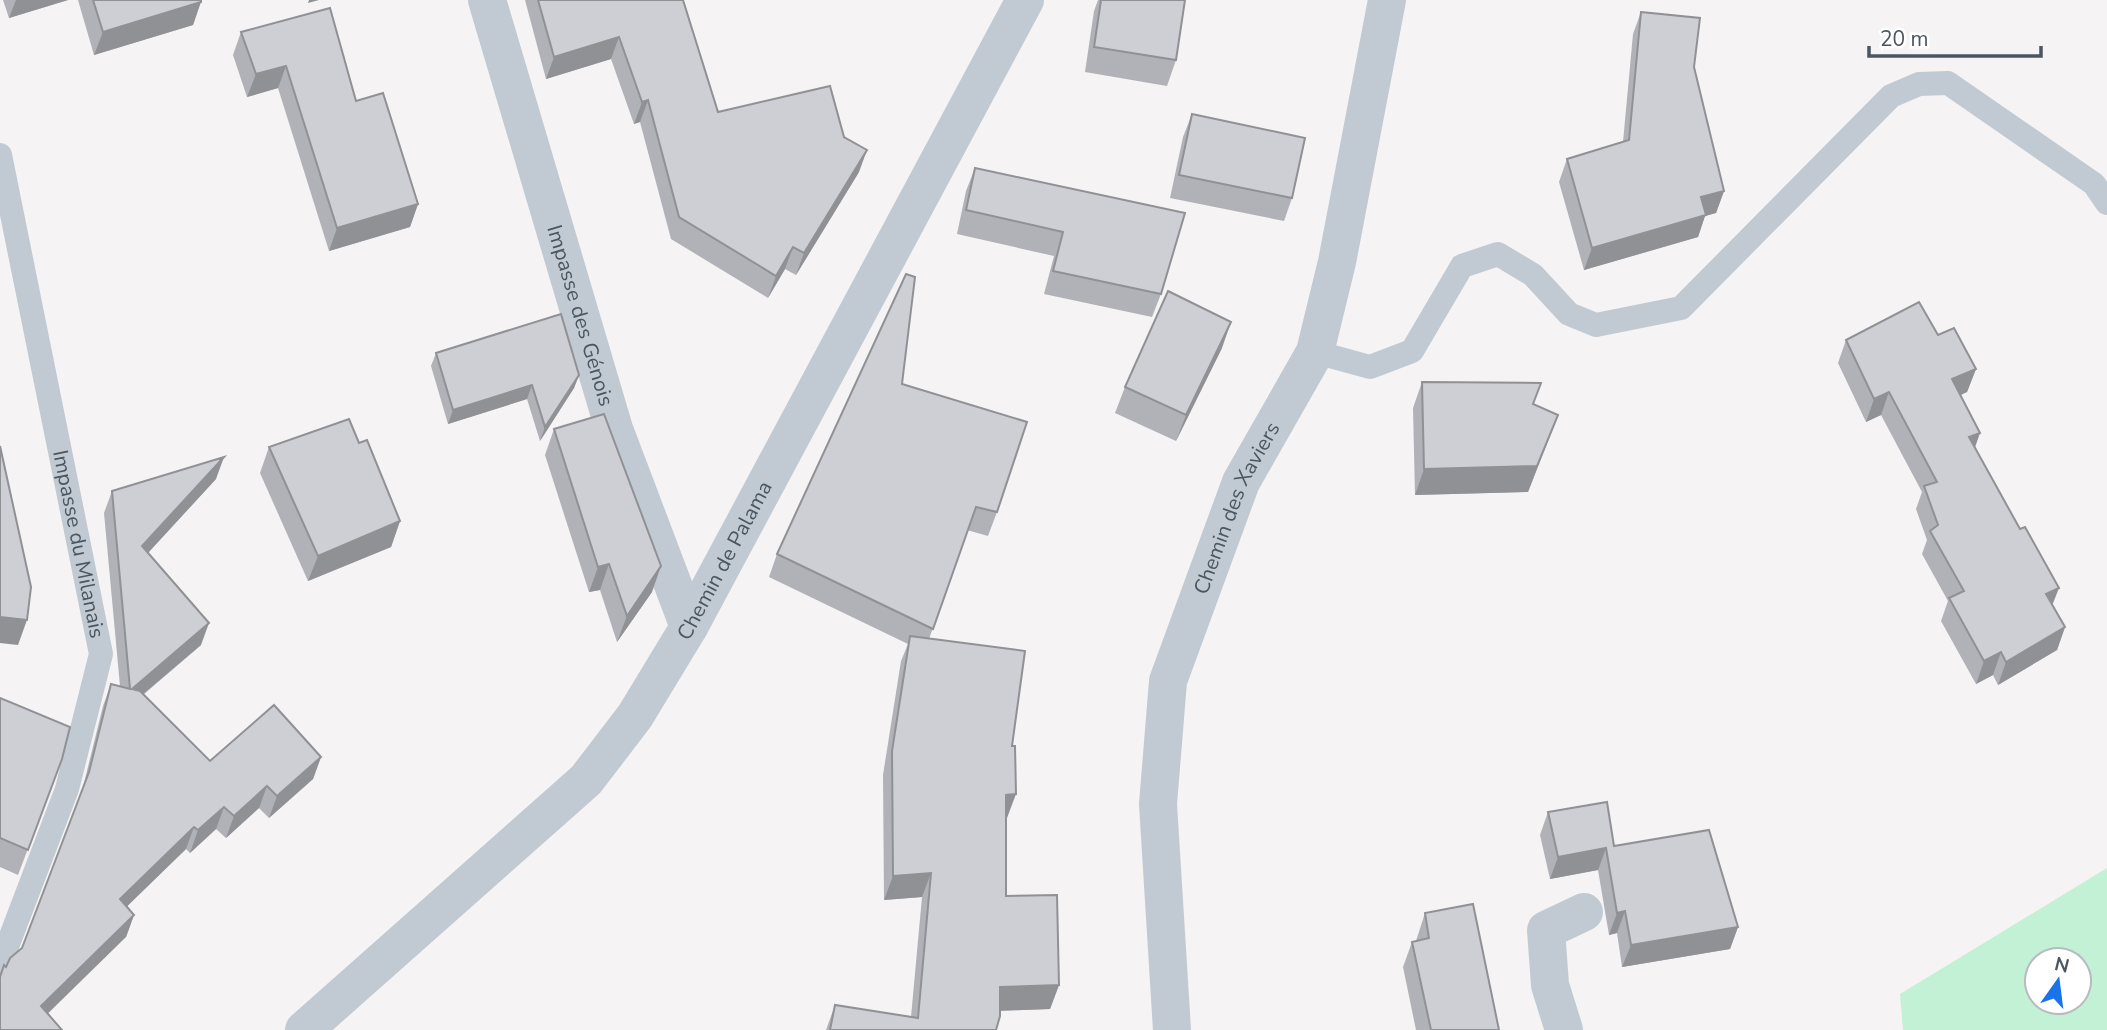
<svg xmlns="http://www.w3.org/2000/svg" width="2107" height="1030" viewBox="0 0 2107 1030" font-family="'Nunito Sans',sans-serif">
	<rect width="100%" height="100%" fill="#f5f3f3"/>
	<!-- green -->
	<path fill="#c3f1d5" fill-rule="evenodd" d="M 2107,868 L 2107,1030 L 1903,1030 L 1900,994 ZM 2037,960 L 2079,960 L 2079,1002 L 2037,1002 Z"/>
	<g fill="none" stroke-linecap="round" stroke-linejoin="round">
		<!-- lane -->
		<g stroke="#c1cad2" stroke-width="24">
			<path id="s1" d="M 0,155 L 101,654 L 67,789 L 0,965"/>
			<polyline points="1315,352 1370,367 1412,351 1462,266 1498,254 1533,275 1569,314 1596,325 1681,308 1891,96 1919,84 1948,83 2094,184 2107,203"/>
		</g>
		<!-- street -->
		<g stroke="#c1cad2" stroke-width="38">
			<path id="s2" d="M 487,0 L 614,429 L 689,627"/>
			<path id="s3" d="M 304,1030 L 586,780 L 635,716 L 689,627 L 1025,0"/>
			<path id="s4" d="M 1172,1030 L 1158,804 L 1168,681 L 1241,482 L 1315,352 L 1337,262 L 1387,0"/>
			<polyline points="1564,1030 1550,985 1546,930 1584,912"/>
		</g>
	</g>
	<!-- wall -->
	<g fill="#b0b2b7">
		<polygon points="3,0 68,0 9,18"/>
		<polygon points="78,0 201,0 193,25 94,55"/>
		<polygon points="525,0 683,0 718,112 844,137 859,172 796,275 785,269 768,298 671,239 640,122 634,124 611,59 546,79"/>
		<polygon points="1098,0 1185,0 1176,60 1167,86 1085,72 1094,11"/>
		<polygon points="1641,12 1694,67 1724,191 1716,213 1705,216 1698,237 1584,270 1559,182 1567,159 1623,142 1633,34"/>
		<polygon points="241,32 356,101 418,204 410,227 329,251 278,88 247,97 233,55"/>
		<polygon points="1192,114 1292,198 1284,221 1170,198 1183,137"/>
		<polygon points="975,168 1161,294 1152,317 1044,294 1054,256 957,234 966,191"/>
		<polygon points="1938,335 1976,369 1967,392 1961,395 1975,447 2053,605 2065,627 2057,650 1998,685 1993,675 1976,684 1941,621 1948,601 1922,554 1927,540 1916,509 1922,492 1881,415 1866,422 1838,363 1846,340"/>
		<polygon points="1222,348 1176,441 1115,413 1125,387"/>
		<polygon points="436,353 579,375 574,388 540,441 527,399 448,424 431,366"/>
		<polygon points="1422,382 1533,404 1558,415 1528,492 1415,495 1413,408"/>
		<polygon points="902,384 997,512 988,536 967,530 929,639 1012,746 1007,818 1006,819 1006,896 1059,985 1050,1009 1000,1011 996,1030 826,1030 835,1005 911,1017 922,897 884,900 883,775 901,661 908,644 769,577 777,554"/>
		<polygon points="554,429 652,592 617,642 600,590 589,592 545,455"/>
		<polygon points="359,443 400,521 391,547 308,581 260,473 269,447"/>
		<polygon points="216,479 148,553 201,645 143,695 210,761 321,757 313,779 269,818 259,808 226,838 216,829 190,853 186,849 127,906 134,915 126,937 6,967 22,948 82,791 103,706 111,684 120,686 104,513 112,491"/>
		<polygon points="0,698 62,759 18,875 0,867"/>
		<polygon points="1548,812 1614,846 1738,927 1730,949 1622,967 1617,933 1609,935 1598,870 1550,879 1540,835"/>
		<polygon points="1425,913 1499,1030 1416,1030 1403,967 1412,942 1416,941"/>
	</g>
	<!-- shaded-wall -->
	<g fill="#909195">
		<polygon points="16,0 68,0 9,18"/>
		<polygon points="309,0 319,0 308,3"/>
		<polygon points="201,2 193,25 94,55 103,32"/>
		<polygon points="619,37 611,59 546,79 554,57"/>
		<polygon points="286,66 278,88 247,97 256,74"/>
		<polygon points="648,100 640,122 634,124 642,102"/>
		<polygon points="867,150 859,172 796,275 804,253"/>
		<polygon points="1724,191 1716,213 1705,216 1698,237 1584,270 1592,248 1701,197"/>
		<polygon points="418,204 410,227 329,251 337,228"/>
		<polygon points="793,247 785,269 768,298 776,276"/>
		<polygon points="1231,322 1222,348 1176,441 1186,415"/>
		<polygon points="1976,369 1967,392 1944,402 1952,379"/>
		<polygon points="579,375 574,388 540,441 545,427"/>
		<polygon points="532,385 527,399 448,424 453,410"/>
		<polygon points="1889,392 1881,415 1866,422 1874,399"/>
		<polygon points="1558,415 1528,492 1415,495 1424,469"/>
		<polygon points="1980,433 1972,456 1969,437"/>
		<polygon points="224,457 216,479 134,568 142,546"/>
		<polygon points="400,521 391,547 308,581 318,556"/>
		<polygon points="609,564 600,590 589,592 598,567"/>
		<polygon points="661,566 652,592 617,642 627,616"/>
		<polygon points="2059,588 2050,611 2046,594"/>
		<polygon points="0,617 27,620 18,645 0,643"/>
		<polygon points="209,623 201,645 123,711 132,689"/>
		<polygon points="2065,627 2057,650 1998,685 2006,662"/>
		<polygon points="2001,652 1993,675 1976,684 1984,661"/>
		<polygon points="321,757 313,779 269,818 277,796"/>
		<polygon points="267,786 259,808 226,838 234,816"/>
		<polygon points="1016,794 1007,818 997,819 1006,795"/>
		<polygon points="224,807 216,829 190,853 198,830"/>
		<polygon points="194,827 186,849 112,921 120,899"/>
		<polygon points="1606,848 1598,870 1550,879 1558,857"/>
		<polygon points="931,873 922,897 884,900 893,876"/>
		<polygon points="1625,911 1617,933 1609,935 1617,913"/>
		<polygon points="134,915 126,937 33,1028 41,1006"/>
		<polygon points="1738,927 1730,949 1622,967 1631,945"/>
		<polygon points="1059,985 1050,1009 991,1011 1000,987"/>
	</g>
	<!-- building -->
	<g fill="#cdcfd5" stroke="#909195" stroke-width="2">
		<polygon points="93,0 201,0 201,2 103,32"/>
		<polygon points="538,0 683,0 718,112 830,86 844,137 867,150 804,253 793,247 776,276 679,217 648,100 642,102 619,37 554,57"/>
		<polygon points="1101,0 1185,0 1176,60 1094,47"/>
		<polygon points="330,8 356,101 383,93 418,204 337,228 286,66 256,74 241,32"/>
		<polygon points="1641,12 1700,18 1694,67 1724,191 1701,197 1706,215 1592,248 1567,159 1629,140"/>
		<polygon points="1192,114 1305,138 1292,198 1179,175"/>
		<polygon points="975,168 1185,213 1161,294 1053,271 1063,232 966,210"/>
		<polygon points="906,274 915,277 902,384 1027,422 997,512 976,507 933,629 777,554"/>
		<polygon points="1168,291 1231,322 1186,415 1125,387"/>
		<polygon points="1919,302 1938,335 1954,328 1976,369 1952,379 1980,433 1969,437 2020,529 2025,527 2059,588 2046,594 2065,627 2006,662 2001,652 1984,661 1949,598 1964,591 1930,531 1938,525 1924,486 1937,482 1889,392 1874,399 1846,340"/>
		<polygon points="561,314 579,375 545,427 532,385 453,410 436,353"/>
		<polygon points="1422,382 1541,383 1533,404 1558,415 1537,466 1424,469"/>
		<polygon points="604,414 661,566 627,616 609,564 598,567 554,429"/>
		<polygon points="349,419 359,443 367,440 400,521 318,556 269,447"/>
		<polygon points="0,446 31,587 27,620 0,617"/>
		<polygon points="224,457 142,546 209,623 132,689 140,691 210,761 274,705 321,757 277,796 267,786 234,816 224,807 198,830 194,827 120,899 134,915 41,1006 62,1030 0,1030 0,977 4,965 6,967 10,958 22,948 89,772 111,684 130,689 112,491"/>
		<polygon points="910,636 1025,651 1012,746 1015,746 1016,794 1006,795 1006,896 1057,895 1059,985 1000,987 1000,1016 996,1030 830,1030 835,1005 918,1018 931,873 893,876 892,751"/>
		<polygon points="0,698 70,727 62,759 28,850 0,838"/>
		<polygon points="1607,802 1614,846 1709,830 1738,927 1631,945 1625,911 1617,913 1606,848 1558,857 1548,812"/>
		<polygon points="1473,904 1499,1030 1431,1030 1412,942 1429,938 1425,913"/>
	</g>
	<g text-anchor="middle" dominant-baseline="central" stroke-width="6" stroke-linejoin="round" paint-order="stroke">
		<!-- street labels -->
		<g font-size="21" fill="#4a5661" stroke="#fff">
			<text stroke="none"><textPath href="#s2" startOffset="329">Impasse des Génois</textPath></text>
			<text stroke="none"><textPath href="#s4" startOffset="536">Chemin des Xaviers</textPath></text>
			<text stroke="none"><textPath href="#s1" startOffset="397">Impasse du Milanais</textPath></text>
			<text stroke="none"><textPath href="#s3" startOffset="637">Chemin de Palama</textPath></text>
		</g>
	</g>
	<!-- north arrow -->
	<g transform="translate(2058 981) rotate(14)"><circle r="33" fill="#ffffff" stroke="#b7bbc0" stroke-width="2"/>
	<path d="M0-5L12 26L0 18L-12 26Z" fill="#1a73e8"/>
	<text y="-10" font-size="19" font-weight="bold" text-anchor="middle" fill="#4a5661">N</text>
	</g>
	<!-- scale -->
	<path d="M1869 46v10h172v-10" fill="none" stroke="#4a5661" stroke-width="3.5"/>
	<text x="1880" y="46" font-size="21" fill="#4a5661" stroke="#ffffff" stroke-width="5" paint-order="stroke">20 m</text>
</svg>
